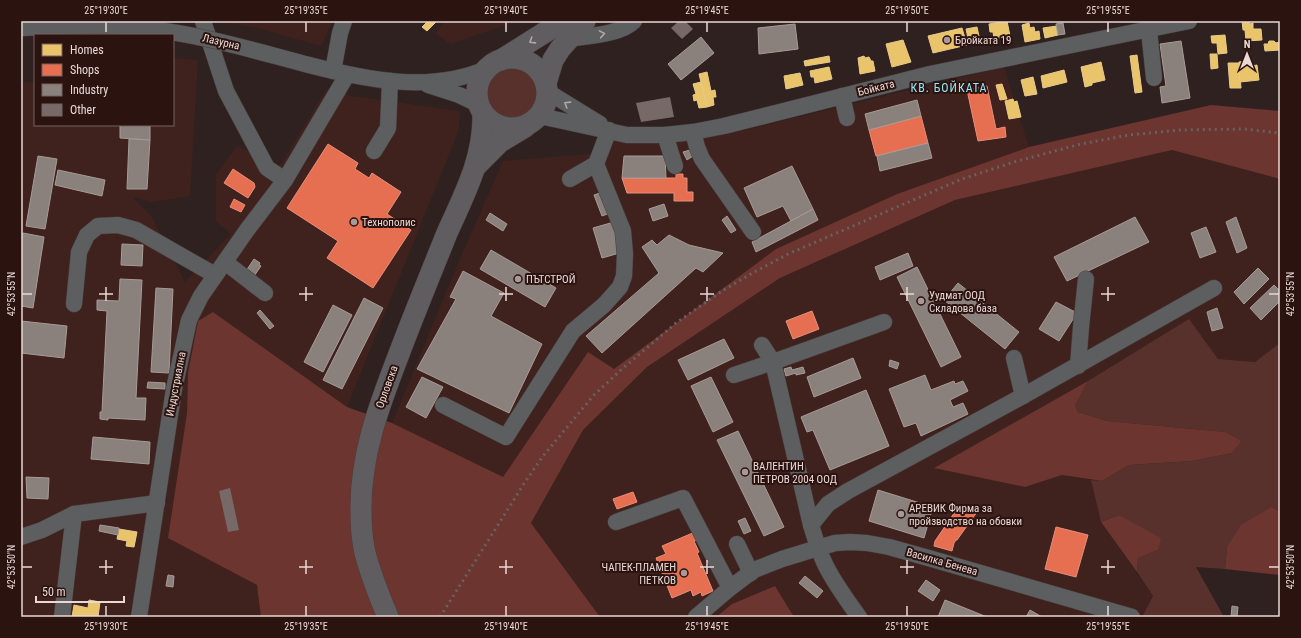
<svg xmlns="http://www.w3.org/2000/svg" width="1301" height="638" viewBox="0 0 1301 638" font-family="'Roboto Condensed',sans-serif">
	<rect width="100%" height="100%" fill="#2f211f"/>
	<!-- built -->
	<g fill="#3f221e">
		<polygon points="219,21 333,21 321,46 257,28"/>
		<polygon points="445,21 514,21 512,23 450,44 435,33"/>
		<polygon points="173,58 198,60 190,196 151,202 132,197 151,215 185,282 231,234 216,221 216,174 237,146 280,166 326,90 352,96 460,111 459,130 347,407 213,312 188,373 187,413 169,538 257,585 262,617 21,617 21,82 35,82 35,125 173,125"/>
		<polygon points="1004,67 1029,147 898,194 776,249 614,370 588,352 503,478 392,423 459,261 503,161 591,154 597,138 655,141 706,137 745,130"/>
		<polygon points="1172,150 1280,179 1280,343 1255,362 1218,359 1189,320 1069,393 1025,487 1062,475 1091,480 1101,522 1153,596 1142,617 794,617 775,586 732,604 716,617 600,617 531,523 583,430 647,367 780,278 955,200"/>
	</g>
	<!-- green -->
	<g fill="#58312c">
		<circle cx="512" cy="93" r="27"/>
		<polygon points="1189,319 1218,359 1255,362 1280,343 1280,511 1271,507 1227,547 1225,569 1196,567 1224,617 1142,617 1153,596 1137,572 1138,558 1158,550 1119,515 1101,522 1091,480 1102,481 1129,465 1192,461 1232,453 1242,441 1226,432 1107,421 1078,412 1075,406 1088,381"/>
	</g>
	<!-- forest -->
	<g fill="#6c352f">
		<polygon points="1211,105 1280,111 1280,179 1172,150 955,200 780,278 647,367 583,430 531,523 600,617 261,617 257,585 168,538 187,413 188,373 198,321 213,312 347,407 392,423 503,477 588,352 614,369 776,249 897,194 1029,147"/>
		<polygon points="1088,381 1075,406 1078,412 1107,421 1226,432 1242,441 1232,453 1192,461 1129,465 1102,481 1062,475 1025,487 934,468"/>
		<polygon points="1271,507 1280,511 1280,575 1225,569 1227,547 1241,525"/>
		<polygon points="1119,515 1161,538 1158,550 1138,558 1137,572 1101,522"/>
		<polygon points="775,586 794,617 716,617 732,604"/>
	</g>
	<!-- homes -->
	<g fill="#e9c46a" stroke="#e9ca8a">
		<polygon points="428,21 437,21 427,31 422,27"/>
		<polygon points="1007,21 1010,36 994,39 993,32 990,32 989,24"/>
		<polygon points="1242,21 1249,21 1250,24 1253,23 1253,29 1261,29 1262,40 1246,41 1245,30 1243,30"/>
		<polygon points="1029,23 1030,28 1034,27 1035,32 1039,31 1040,39 1025,42 1022,25"/>
		<polygon points="1057,26 1058,35 1045,38 1043,28"/>
		<polygon points="977,27 980,41 969,43 966,29"/>
		<polygon points="962,28 967,45 933,53 928,36"/>
		<polygon points="1225,35 1227,53 1218,54 1217,43 1212,43 1211,36"/>
		<polygon points="903,40 911,62 892,67 886,44"/>
		<polygon points="1269,41 1274,41 1276,43 1279,42 1280,50 1265,51 1264,44 1268,44"/>
		<polygon points="1210,54 1217,54 1218,68 1211,69"/>
		<polygon points="1137,55 1142,92 1135,93 1130,56"/>
		<polygon points="829,56 830,62 805,66 804,61"/>
		<polygon points="864,56 865,58 869,57 871,61 873,61 875,71 860,74 858,58"/>
		<polygon points="1245,61 1246,67 1239,68 1239,62"/>
		<polygon points="1101,62 1105,80 1092,83 1092,85 1085,87 1081,67"/>
		<polygon points="1228,63 1239,63 1241,88 1230,88"/>
		<polygon points="1257,65 1259,80 1240,82 1239,68"/>
		<polygon points="829,67 832,79 815,83 814,77 811,77 810,71"/>
		<polygon points="1064,70 1067,82 1043,88 1041,76"/>
		<polygon points="707,72 711,91 715,90 716,97 713,97 714,105 707,107 699,74"/>
		<polygon points="800,73 803,85 786,89 784,76"/>
		<polygon points="1033,77 1037,94 1025,96 1021,80"/>
		<polygon points="701,82 707,107 699,108 697,100 694,101 693,95 696,94 693,84"/>
		<polygon points="1002,84 1007,99 1000,100 996,85"/>
		<polygon points="1013,99 1014,102 1017,101 1021,117 1009,119 1005,101"/>
		<polygon points="119,529 137,532 134,547 126,546 127,541 117,539"/>
		<polygon points="89,600 100,602 98,617 72,617 74,605 88,608"/>
	</g>
	<!-- shops -->
	<g fill="#e76f51" stroke="#e88e79">
		<polygon points="987,86 996,129 1005,127 1006,137 978,141 967,90"/>
		<polygon points="921,116 928,143 876,156 869,130"/>
		<polygon points="328,144 358,163 355,169 369,178 372,173 401,192 387,214 411,230 373,288 327,258 338,241 287,208"/>
		<polygon points="233,169 254,183 255,187 248,198 224,183"/>
		<polygon points="676,174 683,174 683,178 687,178 687,192 693,192 693,201 674,201 674,193 627,193 622,178 676,178"/>
		<polygon points="234,199 245,205 241,212 230,207"/>
		<polygon points="812,311 819,329 793,339 786,321"/>
		<polygon points="633,492 637,502 617,509 613,499"/>
		<polygon points="959,506 977,512 957,540 956,540 954,543 952,551 934,546 935,541"/>
		<polygon points="1056,527 1088,535 1076,577 1045,569"/>
		<polygon points="695,532 697,540 694,541 699,552 697,553 713,591 702,596 701,592 693,596 691,590 672,598 656,558 666,554 662,546"/>
	</g>
	<!-- industry -->
	<g fill="#8a817c" stroke="#a79b97">
		<polygon points="1063,23 1065,34 1058,35 1056,24"/>
		<polygon points="795,24 798,49 759,54 758,28"/>
		<polygon points="701,37 714,53 681,80 668,64"/>
		<polygon points="1181,41 1190,98 1162,103 1160,87 1166,86 1160,44"/>
		<polygon points="917,100 921,116 869,130 865,114"/>
		<polygon points="120,125 150,125 150,140 120,138"/>
		<polygon points="129,139 150,140 147,189 127,189"/>
		<polygon points="928,143 932,158 880,171 877,156"/>
		<polygon points="690,150 693,156 687,160 683,152"/>
		<polygon points="38,156 57,159 45,229 26,226"/>
		<polygon points="624,156 665,156 666,178 622,178"/>
		<polygon points="792,166 813,209 791,221 783,206 757,217 744,188"/>
		<polygon points="58,170 105,180 102,196 55,185"/>
		<polygon points="603,192 610,213 602,216 594,195"/>
		<polygon points="664,204 668,216 653,221 649,209"/>
		<polygon points="813,209 818,220 756,252 752,242"/>
		<polygon points="490,213 507,224 503,231 486,220"/>
		<polygon points="727,216 736,230 731,233 722,220"/>
		<polygon points="1135,217 1149,242 1067,281 1054,257"/>
		<polygon points="1236,217 1247,248 1237,253 1226,222"/>
		<polygon points="614,222 623,252 602,258 593,228"/>
		<polygon points="1206,227 1216,252 1200,258 1191,233"/>
		<polygon points="23,233 44,237 33,308 21,306 21,243"/>
		<polygon points="669,235 689,245 723,253 703,272 696,268 602,353 586,336 659,273 642,247 652,240 657,245"/>
		<polygon points="122,244 143,245 142,266 121,265"/>
		<polygon points="491,250 556,288 545,307 480,269"/>
		<polygon points="908,253 913,266 880,280 875,267"/>
		<polygon points="254,259 260,263 259,265 261,266 252,279 244,274"/>
		<polygon points="917,267 961,357 941,367 897,277"/>
		<polygon points="1258,268 1269,279 1244,304 1234,292"/>
		<polygon points="463,271 504,293 491,316 542,344 509,413 417,369 456,299 450,297"/>
		<polygon points="120,279 142,280 136,398 146,398 145,420 108,418 108,420 100,419 100,412 102,412 107,311 97,310 97,300 119,301"/>
		<polygon points="958,283 1019,332 1005,349 944,300"/>
		<polygon points="1274,285 1280,291 1280,301 1261,320 1250,308"/>
		<polygon points="156,288 173,289 169,373 151,372"/>
		<polygon points="364,298 383,308 342,389 323,380"/>
		<polygon points="1056,302 1077,313 1059,341 1039,329"/>
		<polygon points="333,305 352,315 323,372 304,362"/>
		<polygon points="1217,308 1223,328 1212,331 1207,312"/>
		<polygon points="260,310 274,326 270,329 257,313"/>
		<polygon points="21,321 67,326 64,358 21,353"/>
		<polygon points="724,339 734,358 688,380 678,360"/>
		<polygon points="853,358 861,378 814,397 807,377"/>
		<polygon points="890,360 899,363 897,369 889,366"/>
		<polygon points="791,367 792,370 803,367 805,373 796,375 796,373 786,376 784,369"/>
		<polygon points="925,375 931,390 954,381 955,384 963,381 968,391 950,400 953,407 963,403 968,414 921,436 916,423 904,427 889,389"/>
		<polygon points="422,377 443,387 426,418 406,407"/>
		<polygon points="711,377 733,422 713,432 691,386"/>
		<polygon points="148,382 165,383 165,389 147,388"/>
		<polygon points="866,390 889,446 830,470 813,430 807,432 801,417"/>
		<polygon points="738,431 784,527 764,536 717,440"/>
		<polygon points="93,437 150,442 149,464 91,459"/>
		<polygon points="26,477 49,478 48,499 27,498"/>
		<polygon points="878,490 933,507 924,538 869,521"/>
		<polygon points="745,518 751,531 744,534 738,521"/>
		<polygon points="100,525 119,528 118,535 99,531"/>
		<polygon points="168,575 174,576 173,587 166,586"/>
		<polygon points="805,576 823,591 817,598 799,583"/>
		<polygon points="926,580 940,590 933,601 918,591"/>
		<polygon points="945,600 987,617 938,617"/>
		<polygon points="1232,606 1238,607 1237,617 1231,617"/>
		<polygon points="1030,610 1042,617 1026,617"/>
	</g>
	<!-- building -->
	<g fill="#766967">
		<polygon points="679,21 685,21 693,29 682,39 671,28"/>
		<polygon points="670,97 674,117 641,122 636,103"/>
		<polygon points="230,488 239,530 228,532 219,491"/>
	</g>
	<g fill="none" stroke-linecap="round" stroke-linejoin="round">
		<!-- minor casing -->
		<g stroke="#4b3f3e" stroke-width="17">
			<g id="minor">
				<polyline points="203,21 226,91 267,168 285,180"/>
				<polyline points="1149,30 1154,78"/>
				<path d="M 568,39 C 587,36 620,35 634,21"/>
				<path d="M 309,65 C 367,80 430,93 486,69"/>
				<polyline points="333,71 340,33 344,21"/>
				<polyline points="428,85 459,95 478,104"/>
				<polyline points="548,92 600,124"/>
				<polyline points="842,96 847,118"/>
				<polyline points="540,116 627,135 665,135 693,132 724,126 930,74 1189,21"/>
				<polyline points="693,132 697,147 702,159 753,232"/>
				<polyline points="665,135 675,166"/>
				<polyline points="374,151 388,128 390,81"/>
				<polyline points="570,179 596,164"/>
				<polyline points="225,262 265,293"/>
				<polyline points="74,304 79,252 87,235 98,226 118,225 136,230 215,275"/>
				<path d="M 762,345 L 773,362 L 811,525 C 815,538 819,552 825,564 C 834,583 847,600 859,617"/>
				<polyline points="1014,358 1023,396"/>
				<polyline points="1078,366 1081,327 1086,279"/>
				<polyline points="734,375 773,362 884,322"/>
				<polyline points="443,405 506,437 573,331 604,305 620,287 624,276 625,254 623,231 596,164 609,130"/>
				<polyline points="616,522 683,498 730,588"/>
				<polyline points="811,525 828,504 848,491 1023,396 1214,288"/>
				<polyline points="21,537 42,530 74,514 157,503"/>
				<polyline points="737,544 751,573"/>
				<polyline points="62,617 74,514"/>
				<polyline points="139,617 174,389 189,320 201,296 247,230 285,180 347,75"/>
				<polyline points="696,617 730,588 754,570 782,559 818,548 835,543 850,542 867,543 889,547 932,559 1132,617"/>
			</g>
		</g>
		<!-- major casing -->
		<g stroke="#4b3f3e" stroke-width="22">
			<g id="major">
				<circle cx="512" cy="93" r="35"/>
				<polyline points="501,60 563,21"/>
				<polyline points="546,83 553,60 560,49 585,21"/>
				<polyline points="476,166 500,142 525,127"/>
				<path d="M 388,617 C 379,595 369,572 364,548 C 362,537 361,524 361,512 C 360,455 379,406 399,354 C 414,314 431,273 447,233 C 465,193 484,158 483,113"/>
			</g>
		</g>
		<!-- minor -->
		<use href="#minor" stroke="#5c5e5f" stroke-width="16"/>
		<!-- major -->
		<use href="#major" stroke="#5f5d5f" stroke-width="21"/>
		<!-- rail -->
		<polyline stroke="#666260" stroke-width="3" stroke-dasharray="2 4" stroke-linecap="butt" points="440,617 525,482 543,456 594,395 622,369 676,323 722,291 749,275 788,254 962,179 1014,162 1081,144 1129,135 1180,130 1244,129 1280,133"/>
		<!-- minor-bridge casing -->
		<g stroke="#4b3f3e" stroke-width="17" stroke-linecap="butt">
			<path id="minor-bridge" d="M 21,28 C 66,26 113,23 158,30 C 210,37 259,52 309,65"/>
		</g>
		<!-- minor-bridge -->
		<use href="#minor-bridge" stroke="#5c5e5f" stroke-width="16"/>
	</g>
	<!-- one-way arrows -->
	<defs><path id="oneway-chevron" d="M-2-3.5L2.5 0L-2 3.5" fill="none" stroke-width="1.6" stroke-linecap="round" stroke-linejoin="round"/></defs>
	<g stroke="#b1a7a6">
		<use href="#oneway-chevron" transform="translate(602 34) rotate(-10)"/>
		<use href="#oneway-chevron" transform="translate(567 104) rotate(-148)"/>
	</g>
	<use stroke="#b2a7a6" href="#oneway-chevron" transform="translate(532 41) rotate(148)"/>
	<!-- ticks -->
	<path fill="none" stroke="#ead8d5" stroke-width="1.5" d="M 106,22 L 106,32M 306,22 L 306,32M 506,22 L 506,32M 707,22 L 707,32M 907,22 L 907,32M 1108,22 L 1108,32M 106,287 L 106,301M 306,287 L 306,301M 506,287 L 506,301M 707,287 L 707,301M 907,287 L 907,301M 1108,287 L 1108,301M 22,294 L 32,294M 99,294 L 113,294M 299,294 L 313,294M 499,294 L 513,294M 700,294 L 714,294M 900,294 L 914,294M 1101,294 L 1115,294M 1269,294 L 1279,294M 106,560 L 106,574M 306,560 L 306,574M 506,560 L 506,574M 707,560 L 707,574M 907,560 L 907,574M 1108,560 L 1108,574M 22,567 L 32,567M 99,567 L 113,567M 299,567 L 313,567M 499,567 L 513,567M 700,567 L 714,567M 900,567 L 914,567M 1101,567 L 1115,567M 1269,567 L 1279,567M 106,606 L 106,616M 306,606 L 306,616M 506,606 L 506,616M 707,606 L 707,616M 907,606 L 907,616M 1108,606 L 1108,616"/>
	<!-- markers -->
	<g fill="#a99895" stroke="#2b1310" stroke-width="1.5">
		<circle cx="947" cy="40" r="4"/>
		<circle cx="354" cy="222" r="4"/>
		<circle cx="518" cy="279" r="4"/>
		<circle cx="921" cy="301" r="4"/>
		<circle cx="745" cy="472" r="4"/>
		<circle cx="901" cy="514" r="4"/>
		<circle cx="684" cy="573" r="4"/>
	</g>
	<g text-anchor="middle" dominant-baseline="central" stroke-width="4" stroke-linejoin="round" paint-order="stroke">
		<!-- poi labels -->
		<g font-size="11" fill="#ead8d5" stroke="#2b1310" text-anchor="start">
			<text x="955" y="40">Бройката 19</text>
			<text x="362" y="222">Технополис</text>
			<text x="526" y="279">ПЪТСТРОЙ</text>
			<text x="929" y="295">Уудмат ООД<tspan x="929" dy="13">Складова база</tspan></text>
			<text x="753" y="466">ВАЛЕНТИН<tspan x="753" dy="13">ПЕТРОВ 2004 ООД</tspan></text>
			<text x="909" y="508">АРЕВИК Фирма за<tspan x="909" dy="13">пройзводство на обовки</tspan></text>
			<text x="676" y="567" text-anchor="end">ЧАПЕК-ПЛАМЕН<tspan x="676" dy="13">ПЕТКОВ</tspan></text>
		</g>
		<!-- street labels -->
		<g font-size="11" fill="#ead8d5" stroke="#2b1310">
			<text transform="translate(221 42) rotate(13)">Лазурна</text>
			<text transform="translate(876 88) rotate(-14)">Бойката</text>
			<text transform="translate(176 384) rotate(-79)">Индустриална</text>
			<text transform="translate(387 387) rotate(-70)">Орловска</text>
			<text transform="translate(942 562) rotate(16)">Василка Бенева</text>
		</g>
		<!-- neighbourhood labels -->
		<g font-size="12" letter-spacing="1" fill="#97e4f8" stroke="#2b1310">
			<text x="949" y="88">КВ. БОЙКАТА</text>
		</g>
	</g>
	<!-- border -->
	<rect width="1301" height="638" fill="none" stroke="#2b1310" stroke-width="44"/>
	<!-- legend -->
	<rect x="34" y="34" width="140" height="92" fill="#2b1310" stroke="#77625f"/>
	<rect x="42" y="44" width="20" height="12" fill="#e9c46a" stroke="#77625f"/>
	<text x="70" y="54" font-size="12" fill="#ead8d5">Homes</text>
	<rect x="42" y="64" width="20" height="12" fill="#e76f51" stroke="#77625f"/>
	<text x="70" y="74" font-size="12" fill="#ead8d5">Shops</text>
	<rect x="42" y="84" width="20" height="12" fill="#8a817c" stroke="#77625f"/>
	<text x="70" y="94" font-size="12" fill="#ead8d5">Industry</text>
	<rect x="42" y="104" width="20" height="12" fill="#766967" stroke="#77625f"/>
	<text x="70" y="114" font-size="12" fill="#ead8d5">Other</text>
	<!-- north arrow -->
	<g transform="translate(1247 54)" stroke="#2b1310" stroke-width="3" paint-order="stroke">
	<path d="M0-3L7 15L0 10L-7 15Z" fill="#ead8d5"/>
	<text y="-6" font-size="11" font-weight="bold" text-anchor="middle" fill="#ead8d5">N</text>
	</g>
	<!-- scale -->
	<path d="M36 596v6h88v-6" fill="none" stroke="#ead8d5" stroke-width="2"/>
	<text x="42" y="596" font-size="12" fill="#ead8d5" stroke="#2b1310" stroke-width="3" paint-order="stroke">50 m</text>
	<rect x="22" y="22" width="1257" height="594" fill="none" stroke="#ead8d5" stroke-width="1.5"/>
	<g font-size="10" text-anchor="middle" fill="#ead8d5">
		<text x="106" y="14">25°19'30"E</text>
		<text x="306" y="14">25°19'35"E</text>
		<text x="506" y="14">25°19'40"E</text>
		<text x="707" y="14">25°19'45"E</text>
		<text x="907" y="14">25°19'50"E</text>
		<text x="1108" y="14">25°19'55"E</text>
		<text transform="translate(11 294) rotate(-90)" y="4">42°53'55"N</text>
		<text transform="translate(1290 294) rotate(-90)" y="4">42°53'55"N</text>
		<text transform="translate(11 567) rotate(-90)" y="4">42°53'50"N</text>
		<text transform="translate(1290 567) rotate(-90)" y="4">42°53'50"N</text>
		<text x="106" y="630">25°19'30"E</text>
		<text x="306" y="630">25°19'35"E</text>
		<text x="506" y="630">25°19'40"E</text>
		<text x="707" y="630">25°19'45"E</text>
		<text x="907" y="630">25°19'50"E</text>
		<text x="1108" y="630">25°19'55"E</text>
	</g>
</svg>
